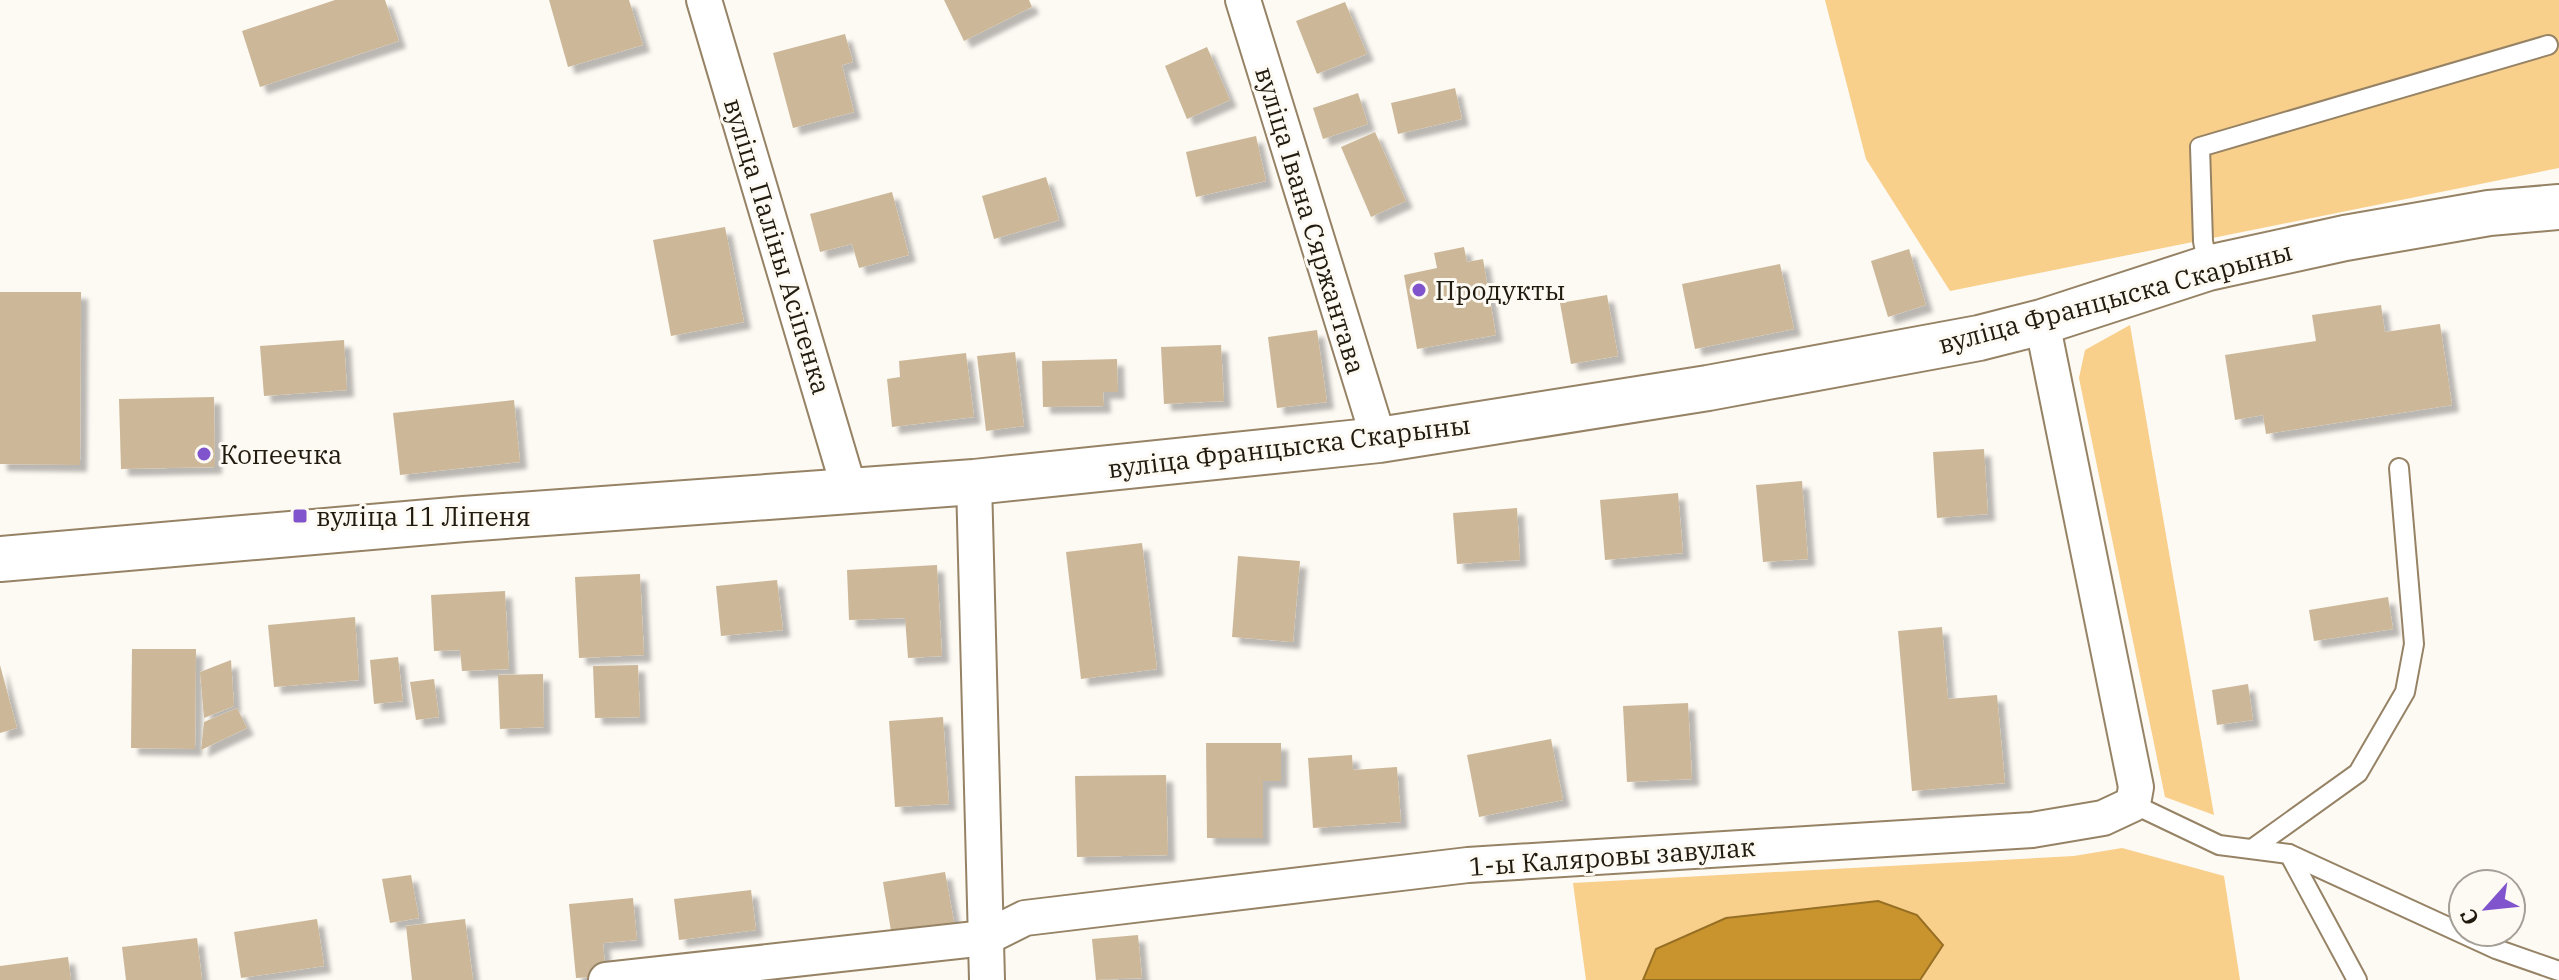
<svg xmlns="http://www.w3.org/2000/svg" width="2559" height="980" viewBox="0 0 2559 980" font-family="'IBM Plex Serif',serif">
	<defs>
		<filter id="shadow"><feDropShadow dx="7" dy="7" stdDeviation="2" flood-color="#0004"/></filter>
	</defs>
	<rect width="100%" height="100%" fill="#fdf9f3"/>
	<!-- green -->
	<g fill="#f8cf8b">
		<polygon points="1825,0 2559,0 2559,168 1950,291 1866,159"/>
		<polygon points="2130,325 2214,815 2165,797 2079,378 2085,350"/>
		<polygon points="2122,848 2224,876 2240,980 1920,980 1923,978 1774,914 1726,918 1656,949 1643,980 1586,980 1573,883 2074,856"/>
	</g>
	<!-- water -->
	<polygon fill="#c9942e" stroke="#976f24" stroke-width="2" points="1878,901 1917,915 1943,945 1920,980 1643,980 1656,949 1726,918"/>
	<!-- building -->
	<g fill="#ccb899" filter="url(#shadow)">
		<polygon points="335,0 385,0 399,41 260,87 242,31"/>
		<polygon points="549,0 629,0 643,45 568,67"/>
		<polygon points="944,0 1029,0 1032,7 964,41"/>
		<polygon points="1345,2 1367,54 1317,74 1296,21"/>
		<polygon points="845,34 853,62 842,65 854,112 793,128 773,53"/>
		<polygon points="1207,47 1230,100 1187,119 1165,66"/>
		<polygon points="1455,88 1462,119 1398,134 1391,103"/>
		<polygon points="1358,93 1368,124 1323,139 1313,108"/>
		<polygon points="1375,132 1406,201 1371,217 1341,147"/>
		<polygon points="1256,136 1266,181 1196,197 1186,152"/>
		<polygon points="1046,177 1059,220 994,239 982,196"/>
		<polygon points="892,192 909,255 859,268 852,244 820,252 810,214"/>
		<polygon points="725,227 744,322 671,336 653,240"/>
		<polygon points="1464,247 1467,262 1483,259 1496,335 1417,349 1404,275 1437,268 1434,253"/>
		<polygon points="1909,249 1926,305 1888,317 1871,261"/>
		<polygon points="1780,264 1794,329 1695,349 1682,284"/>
		<polygon points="0,292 81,292 80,465 0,464"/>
		<polygon points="1607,295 1618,356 1571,364 1560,303"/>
		<polygon points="2381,305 2385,332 2440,324 2452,405 2266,434 2263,415 2235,420 2225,355 2316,341 2312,315"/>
		<polygon points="1317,330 1327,402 1277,408 1268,337"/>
		<polygon points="344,340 347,390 264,396 260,346"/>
		<polygon points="1221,345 1224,401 1164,404 1161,347"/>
		<polygon points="1015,352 1024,426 986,431 977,356"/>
		<polygon points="966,353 974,417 892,427 887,379 900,377 899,361"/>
		<polygon points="1117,359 1118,392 1103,392 1104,406 1043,407 1042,361"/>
		<polygon points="214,397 215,467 121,469 119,399"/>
		<polygon points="514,400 520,462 400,475 393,413"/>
		<polygon points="1984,449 1988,514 1937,518 1933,452"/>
		<polygon points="1802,481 1808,559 1763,562 1756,485"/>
		<polygon points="1678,493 1683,553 1605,560 1600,500"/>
		<polygon points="1517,508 1520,560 1457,564 1453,513"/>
		<polygon points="1142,543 1157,669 1081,679 1066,552"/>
		<polygon points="1238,556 1300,561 1293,642 1232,637"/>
		<polygon points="937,565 942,656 908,658 905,618 849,620 847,570"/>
		<polygon points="640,574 644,655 579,658 575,577"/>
		<polygon points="777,580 783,630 721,636 716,586"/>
		<polygon points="505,591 509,669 462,671 460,650 434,651 431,595"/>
		<polygon points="2388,597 2393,629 2314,641 2309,610"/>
		<polygon points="355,617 359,680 274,687 268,625"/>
		<polygon points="1942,627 1948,699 1997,695 2005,783 1912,791 1898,631"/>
		<polygon points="132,649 196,649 195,749 131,748"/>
		<polygon points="398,657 403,701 374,704 370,660"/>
		<polygon points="231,660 234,706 204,718 200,672"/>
		<polygon points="0,665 17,728 0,733"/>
		<polygon points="638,665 640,717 595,718 593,666"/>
		<polygon points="543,674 544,727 500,729 498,675"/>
		<polygon points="434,679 439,717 416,720 410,682"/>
		<polygon points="2248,684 2253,720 2217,725 2212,690"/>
		<polygon points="1688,703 1692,779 1627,782 1623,706"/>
		<polygon points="237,708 247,728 201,750 204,722"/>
		<polygon points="943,717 949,804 895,807 889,721"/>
		<polygon points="1551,739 1563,800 1479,817 1467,755"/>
		<polygon points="1206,743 1281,743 1281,781 1263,781 1263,838 1207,838"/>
		<polygon points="1352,755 1353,770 1397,767 1401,822 1313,828 1308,758"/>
		<polygon points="1166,775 1168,855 1077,857 1075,776"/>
		<polygon points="945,872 955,927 892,937 883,882"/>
		<polygon points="411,875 419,918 390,923 382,879"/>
		<polygon points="751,890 756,930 679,940 674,899"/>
		<polygon points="633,898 637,940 603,943 606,976 576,978 569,904"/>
		<polygon points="317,919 324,966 241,978 234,932"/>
		<polygon points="465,919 473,980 412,980 406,926"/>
		<polygon points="1138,935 1142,978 1096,980 1092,939"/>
		<polygon points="197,938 202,980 126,980 122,947"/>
		<polygon points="68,957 71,980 0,980 0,966"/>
	</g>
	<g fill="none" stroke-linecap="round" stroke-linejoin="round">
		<!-- service casing -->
		<g stroke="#968365" stroke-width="22">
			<g id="service">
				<polyline points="2208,268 2203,241 2200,147 2548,45"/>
				<polyline points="2133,804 2219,845 2289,854 2496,949 2559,971"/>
				<polyline points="2252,849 2358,773 2405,692 2414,644 2399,468"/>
				<polyline points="2289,854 2357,980"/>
			</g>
		</g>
		<!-- minor casing -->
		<g stroke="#968365" stroke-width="38">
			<g id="minor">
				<polyline points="704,0 850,492"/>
				<polyline points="1243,0 1379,440"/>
				<polyline points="974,482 987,980"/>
				<polyline points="606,980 985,938 1025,918 1468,865 2032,830 2103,818 2133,804 2136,787 2042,322"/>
			</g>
		</g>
		<!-- secondary casing -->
		<g stroke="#968365" stroke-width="48">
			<polyline id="secondary" points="0,559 464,519 974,482 1379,440 1708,388 1979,338 2042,322 2208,268 2345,238 2489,213 2559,207"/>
		</g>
		<!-- service -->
		<use href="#service" stroke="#fff" stroke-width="18"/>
		<!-- minor -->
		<use href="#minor" stroke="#fff" stroke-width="34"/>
		<!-- secondary -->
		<use href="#secondary" stroke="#fff" stroke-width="44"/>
	</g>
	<!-- markers -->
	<g fill="#8054cd" stroke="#fdf9f3" stroke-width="3">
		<circle cx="1419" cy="290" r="8"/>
		<circle cx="204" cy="454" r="8"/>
		<rect x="292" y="508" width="16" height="16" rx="4"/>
	</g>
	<g text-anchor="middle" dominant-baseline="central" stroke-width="6" stroke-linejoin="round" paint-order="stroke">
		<!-- street labels -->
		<g font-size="26" fill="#211a0e" stroke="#fdf9f3">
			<text transform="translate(1311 220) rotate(73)">вуліца Івана Сяржантава</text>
			<text transform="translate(778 246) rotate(73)">вуліца Паліны Асіпенка</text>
			<text transform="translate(2115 297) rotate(-15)">вуліца Францыска Скарыны</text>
			<text transform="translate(1289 446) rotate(-7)">вуліца Францыска Скарыны</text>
			<text transform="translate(1612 856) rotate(-4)">1-ы Каляровы завулак</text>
		</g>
		<!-- poi labels -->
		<g font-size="26" fill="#211a0e" stroke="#fdf9f3" text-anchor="start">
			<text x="1435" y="290">Продукты</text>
			<text x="220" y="454">Копеечка</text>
			<text x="316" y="516">вуліца 11 Ліпеня</text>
		</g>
	</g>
	<!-- north arrow -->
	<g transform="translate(2487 908) rotate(243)"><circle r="38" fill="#fdf9f3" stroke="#a5a097" stroke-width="2"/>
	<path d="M0-6L14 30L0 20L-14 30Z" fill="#8054cd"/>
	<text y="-12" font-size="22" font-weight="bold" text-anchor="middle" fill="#211a0e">С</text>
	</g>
</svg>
